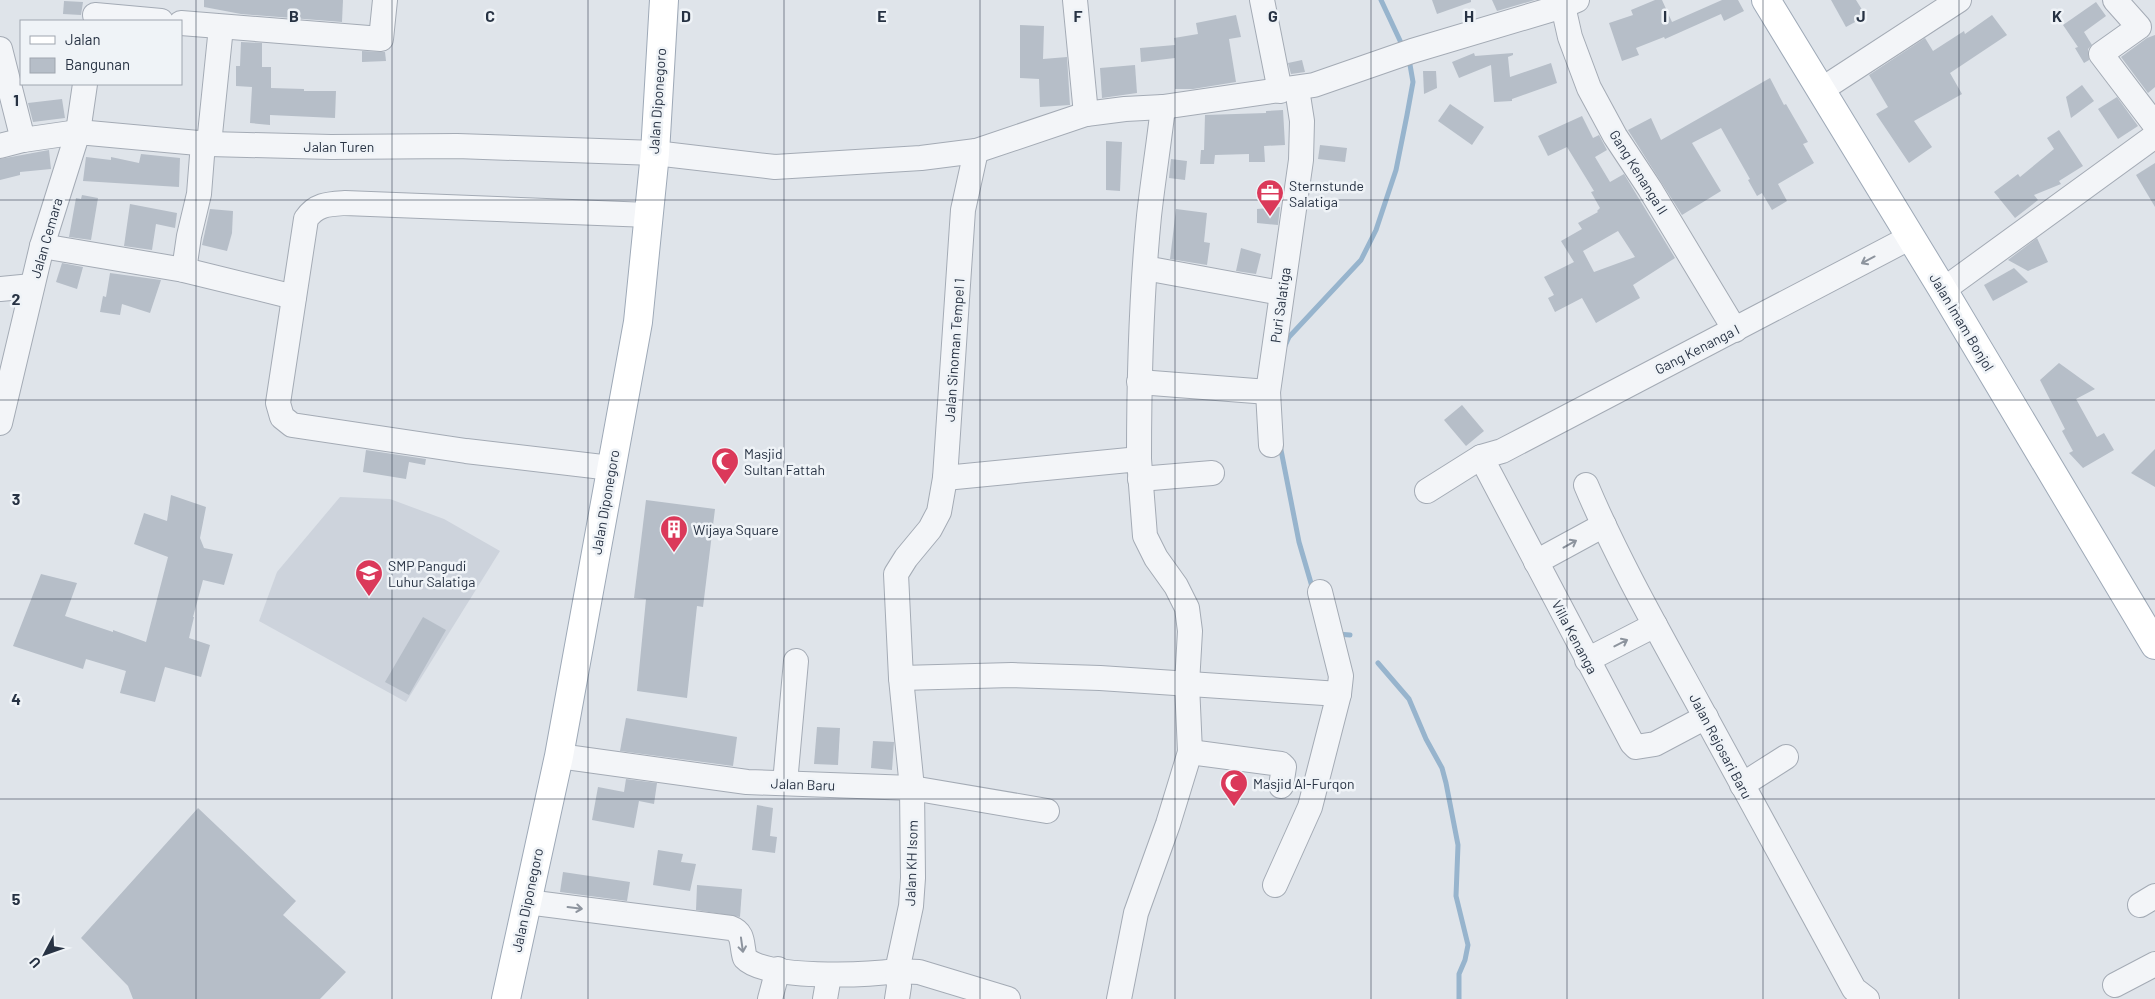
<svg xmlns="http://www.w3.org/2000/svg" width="2155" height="999" viewBox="0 0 2155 999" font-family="Barlow,sans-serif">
	<rect width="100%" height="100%" fill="#dfe4ea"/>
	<!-- built -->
	<polygon fill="#cdd3dc" points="340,497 390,499 444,519 500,551 406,702 259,621 277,572"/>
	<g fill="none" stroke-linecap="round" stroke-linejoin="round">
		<!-- stream -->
		<g stroke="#97b4cd" stroke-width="5">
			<polyline points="1381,0 1403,47"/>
			<polyline points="1284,348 1289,337 1361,260 1376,230 1396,170 1407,115 1413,82 1409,59"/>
			<polyline points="1280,445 1299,542 1313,590"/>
			<polyline points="1337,634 1350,635"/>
			<polyline points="1378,663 1409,699 1426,739 1442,768 1446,783 1458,845 1456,896 1468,945 1465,960 1459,974 1459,999"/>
		</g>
	</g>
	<!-- building -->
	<g fill="#b6bec8" fill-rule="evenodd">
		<polygon points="204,0 343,0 342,22 241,14 204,7"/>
		<polygon points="1432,0 1471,0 1471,2 1437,14"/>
		<polygon points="1492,0 1535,0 1497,11"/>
		<polygon points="1655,0 1662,0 1672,22 1722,0 1738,0 1744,11 1724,21 1721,14 1665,39 1664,37 1636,48 1639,55 1622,61 1609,23 1633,15 1631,10"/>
		<polygon points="1831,0 1856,0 1866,16 1846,27"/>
		<polygon points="64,1 83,2 81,15 63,14"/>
		<polygon points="2096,2 2106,16 2084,32 2092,45 2088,49 2089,60 2084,63 2075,48 2078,47 2063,25"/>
		<polygon points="1236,15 1241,37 1229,39 1236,82 1193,89 1175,89 1175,58 1141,62 1140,48 1175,45 1174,38 1198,34 1196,23"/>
		<polygon points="1992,15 2007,35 1950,73 1962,94 1914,121 1932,147 1909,163 1876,114 1888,107 1869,75 1925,38 1933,51 1964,31 1965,34"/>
		<polygon points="1020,25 1044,26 1043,59 1067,57 1070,105 1040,107 1039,79 1020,78"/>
		<polygon points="2155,35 2155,87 2148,93 2121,57 2147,38"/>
		<polygon points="241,42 262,43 262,67 271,67 271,88 304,89 304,91 336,91 335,118 270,115 270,125 250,123 252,87 236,86 236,66 240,66"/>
		<polygon points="362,51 385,52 386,61 362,62"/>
		<polygon points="1474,53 1475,56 1513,53 1513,55 1508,57 1510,77 1551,63 1557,83 1512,99 1512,101 1494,102 1491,65 1459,78 1452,62"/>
		<polygon points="1302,60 1305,72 1291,74 1288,63"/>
		<polygon points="1135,65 1137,93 1102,98 1100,68"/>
		<polygon points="1423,71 1436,71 1437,88 1424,94"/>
		<polygon points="1770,78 1784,105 1786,104 1808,142 1803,144 1814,163 1778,184 1787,201 1772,210 1762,193 1757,196 1748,180 1750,179 1721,128 1692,143 1721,191 1682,215 1628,130 1651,118 1661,140"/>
		<polygon points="2082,85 2094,101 2071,118 2066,97"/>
		<polygon points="2117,97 2138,126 2118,139 2098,109"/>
		<polygon points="62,99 65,118 33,122 28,103"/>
		<polygon points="1450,104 1484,127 1472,145 1438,121"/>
		<polygon points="1283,110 1285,145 1264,146 1265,162 1249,162 1249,154 1215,155 1214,164 1200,164 1201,150 1204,150 1205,115 1266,113 1266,111"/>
		<path d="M 1582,116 L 1593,138 L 1599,135 L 1607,150 L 1595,157 L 1610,182 L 1624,174 L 1675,258 L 1633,285 L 1640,298 L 1596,323 L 1582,298 L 1555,312 L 1548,298 L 1554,295 L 1544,277 L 1574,262 L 1561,241 L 1582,229 L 1578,223 L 1598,212 L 1597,211 L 1600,208 L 1591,192 L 1594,191 L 1567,147 L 1548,156 L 1538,136 ZM 1618,231 L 1635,257 L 1594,272 L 1583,251 Z"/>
		<polygon points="2059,130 2083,166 2059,181 2061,184 2034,195 2038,200 2015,218 1994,192 2018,174 2020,177 2054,149 2047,138"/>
		<polygon points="1106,141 1122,142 1120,191 1106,190"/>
		<polygon points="1320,145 1347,148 1345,162 1318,159"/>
		<polygon points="49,150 51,169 20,172 20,175 0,180 0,159"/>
		<polygon points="141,154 180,158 179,187 83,181 86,157 111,160 111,157 139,163"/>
		<polygon points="1171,159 1187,161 1185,180 1169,178"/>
		<polygon points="2155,163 2155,207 2136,175"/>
		<polygon points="82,195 98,198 91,240 69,237 76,198 81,199"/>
		<polygon points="130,204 177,213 175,228 156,224 152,250 124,246"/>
		<polygon points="1280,207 1278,225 1257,223 1257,209"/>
		<polygon points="210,209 233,211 232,233 227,251 202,245"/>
		<polygon points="1176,209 1207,213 1204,242 1210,243 1207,265 1170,259"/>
		<polygon points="2037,238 2048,262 2028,271 2008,260"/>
		<polygon points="1241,248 1261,254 1256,274 1236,271"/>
		<polygon points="62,263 83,267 77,289 56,282"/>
		<polygon points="2014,268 2028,282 1993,301 1984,285"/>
		<polygon points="110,273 161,280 150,313 122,304 120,315 100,312 103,296 106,297"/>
		<polygon points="2059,363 2095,389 2076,399 2097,437 2104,433 2114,450 2083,468 2069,453 2073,451 2062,431 2065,429 2040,380"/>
		<polygon points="1462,405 1484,431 1466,446 1444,420"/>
		<polygon points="2155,449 2155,487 2131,473"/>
		<polygon points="366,450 426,459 425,465 409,462 406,479 363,472"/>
		<polygon points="171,495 206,507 200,538 204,548 233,554 224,585 203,580 193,617 194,617 189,638 210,645 201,677 165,667 155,702 120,693 126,671 86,659 83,669 13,646 41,574 77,583 65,616 113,632 113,630 146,642 168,557 134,544 144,513 167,521"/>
		<polygon points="646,500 715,509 703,607 697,606 687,698 637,691 646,599 634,598"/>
		<polygon points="423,617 446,630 409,695 385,682"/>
		<polygon points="626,718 737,737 733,766 620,751"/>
		<polygon points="817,727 840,728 838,765 814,764"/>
		<polygon points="873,741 894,742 892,770 871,768"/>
		<polygon points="626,779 657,783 654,804 639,801 634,828 592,820 598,787 624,792"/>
		<polygon points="757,805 773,808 770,836 777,837 775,853 752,850"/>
		<polygon points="198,808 296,901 283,915 346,972 320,999 133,999 128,986 81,938"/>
		<polygon points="658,850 683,854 681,862 696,864 690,891 653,885"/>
		<polygon points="563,872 630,882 627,901 560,892"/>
		<polygon points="697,885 742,889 740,917 696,910"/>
	</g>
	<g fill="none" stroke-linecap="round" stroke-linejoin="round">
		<!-- minor casing -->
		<g stroke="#a4abb5" stroke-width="26">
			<g id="minor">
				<polyline points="1075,0 1086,114"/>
				<polyline points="1262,0 1280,91"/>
				<polyline points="2115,0 2139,27 2101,54 2155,125"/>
				<polyline points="1563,6 1570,37 1589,88 1615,136 1650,189 1735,330"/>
				<polyline points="95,15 161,21"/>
				<polyline points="181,23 381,39 385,0"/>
				<polyline points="0,49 23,140"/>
				<polyline points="1821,90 1959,0"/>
				<polyline points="209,144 221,27"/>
				<polyline points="0,146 23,140 78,132 209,144 331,147 457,146 655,153 775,167 921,158 976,151 1086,114 1125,109 1163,107 1314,85 1412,51 1563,6 1577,0"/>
				<polyline points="42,246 184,270 294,297"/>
				<polyline points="1145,268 1281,293"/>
				<polyline points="184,270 189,236 199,194 203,143"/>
				<polyline points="0,289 32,286"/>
				<polyline points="1943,290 2155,136"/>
				<polyline points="1139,382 1268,392 1301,160 1302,121 1297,89"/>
				<polyline points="1268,392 1271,445"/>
				<polyline points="0,423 42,246 78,132 85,84"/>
				<polyline points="1481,457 1632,743 1636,747 1655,744 1706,717"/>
				<path d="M 1139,459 C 1139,378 1141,297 1149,216 C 1153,180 1159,143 1163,107"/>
				<path d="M 611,468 L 466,451 L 292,425 L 282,417 L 278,403 L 306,219 C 316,204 329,204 345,203 L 649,215"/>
				<polyline points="945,478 1139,459 1145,536 1156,558 1176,586 1187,608 1190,631 1187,684 1190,752 1168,824 1136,913 1119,999"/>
				<polyline points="1140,479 1212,473"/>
				<path d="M 1586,485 C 1618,561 1660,634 1700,707 C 1751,801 1802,895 1854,989 L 1867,999"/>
				<polyline points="1427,491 1481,457 1502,451 1911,237"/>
				<polyline points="1536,562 1604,525"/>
				<polyline points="1587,660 1655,625"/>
				<polyline points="901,678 1012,675 1100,678 1339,694"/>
				<polyline points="1190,752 1281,764 1284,767 1281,786"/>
				<polyline points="559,756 747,782 912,788 1047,811"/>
				<polyline points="785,783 796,661"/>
				<polyline points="1742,785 1786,757"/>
				<polyline points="1275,885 1310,807 1339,694 1341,676 1320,592"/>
				<path d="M 527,902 L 731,928 C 745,933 741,946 745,958 C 765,980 867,975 897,971 L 911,906 L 913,878 L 912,788 L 901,678 L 896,574 L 906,558 L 930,529 L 939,512 L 945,478 L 963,210 L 976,151"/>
				<polyline points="2140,905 2155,896"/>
				<polyline points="2115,985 2155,964"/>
				<polyline points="770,999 778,969"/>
				<polyline points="825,999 829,976"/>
				<polyline points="897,999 899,986 897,971 919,972 1008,999"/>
			</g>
		</g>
		<!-- major casing -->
		<g stroke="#9ea9b7" stroke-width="30">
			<g id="major">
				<polyline points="1766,0 1943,290 2155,645"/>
				<polyline points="506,999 559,756 638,322 655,153 664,0"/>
			</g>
		</g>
		<!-- minor -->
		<use href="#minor" stroke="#f3f5f8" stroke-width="24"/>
		<!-- major -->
		<use href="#major" stroke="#fff" stroke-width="28"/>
	</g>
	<!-- one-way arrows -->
	<defs><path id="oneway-shaft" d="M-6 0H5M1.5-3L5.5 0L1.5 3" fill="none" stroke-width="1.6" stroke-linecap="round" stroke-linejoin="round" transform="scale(1.25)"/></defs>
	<g stroke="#8d949e">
		<use href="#oneway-shaft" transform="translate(1868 260) rotate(152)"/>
		<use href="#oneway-shaft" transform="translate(1570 544) rotate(-29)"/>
		<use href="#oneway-shaft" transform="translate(1621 643) rotate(-27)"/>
		<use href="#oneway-shaft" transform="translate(575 908) rotate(7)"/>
		<use href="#oneway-shaft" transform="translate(742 945) rotate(82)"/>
	</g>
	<!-- grid -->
	<path fill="none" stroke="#273243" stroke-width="1" stroke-opacity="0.55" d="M 196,0 L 196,999M 392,0 L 392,999M 588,0 L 588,999M 784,0 L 784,999M 980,0 L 980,999M 1175,0 L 1175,999M 1371,0 L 1371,999M 1567,0 L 1567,999M 1763,0 L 1763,999M 1959,0 L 1959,999M 0,200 L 2155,200M 0,400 L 2155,400M 0,599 L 2155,599M 0,799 L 2155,799"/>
	<!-- icons -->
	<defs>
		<g id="office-pin" transform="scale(1.4375)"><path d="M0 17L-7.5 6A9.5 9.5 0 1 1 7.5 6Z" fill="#db395a" stroke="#eff3f7"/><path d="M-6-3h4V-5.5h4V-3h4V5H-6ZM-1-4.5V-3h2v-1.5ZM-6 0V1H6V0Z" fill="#fff"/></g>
		<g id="mosque-pin" transform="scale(1.4375)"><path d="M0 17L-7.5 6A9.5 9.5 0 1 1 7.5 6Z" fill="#db395a" stroke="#eff3f7"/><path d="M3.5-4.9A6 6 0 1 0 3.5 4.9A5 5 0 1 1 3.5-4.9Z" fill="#fff"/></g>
		<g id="building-pin" transform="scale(1.4375)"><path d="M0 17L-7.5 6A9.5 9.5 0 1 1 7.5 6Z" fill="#db395a" stroke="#eff3f7"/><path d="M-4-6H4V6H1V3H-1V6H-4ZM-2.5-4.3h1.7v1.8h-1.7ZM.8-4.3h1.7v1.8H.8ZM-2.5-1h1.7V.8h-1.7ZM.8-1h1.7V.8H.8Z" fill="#fff"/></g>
		<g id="school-pin" transform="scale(1.4375)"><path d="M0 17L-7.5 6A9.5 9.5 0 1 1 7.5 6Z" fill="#db395a" stroke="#eff3f7"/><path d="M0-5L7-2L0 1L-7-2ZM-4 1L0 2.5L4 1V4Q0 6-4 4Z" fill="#fff"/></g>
	</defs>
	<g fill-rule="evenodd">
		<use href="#office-pin" x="1270" y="193"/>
		<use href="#mosque-pin" x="725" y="461"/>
		<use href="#building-pin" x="674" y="529"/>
		<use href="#school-pin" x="369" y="573"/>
		<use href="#mosque-pin" x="1234" y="783"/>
	</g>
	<g text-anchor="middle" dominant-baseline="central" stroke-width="5" stroke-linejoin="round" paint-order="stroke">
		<!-- street labels -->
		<g font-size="14" fill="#273243" stroke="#eff3f7">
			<text transform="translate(657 101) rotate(-86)">Jalan Diponegoro</text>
			<text x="339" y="146">Jalan Turen</text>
			<text transform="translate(1639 172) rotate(58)">Gang Kenanga II</text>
			<text transform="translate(46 238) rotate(-74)">Jalan Cemara</text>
			<text transform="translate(1280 305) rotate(-82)">Puri Salatiga</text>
			<text transform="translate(1962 322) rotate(59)">Jalan Imam Bonjol</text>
			<text transform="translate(1697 349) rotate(-27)">Gang Kenanga I</text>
			<text transform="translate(954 350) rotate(-86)">Jalan Sinoman Tempel 1</text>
			<text transform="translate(605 502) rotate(-80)">Jalan Diponegoro</text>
			<text transform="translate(1575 637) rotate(62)">Villa Kenanga</text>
			<text transform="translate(1721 746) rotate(62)">Jalan Rejosari Baru</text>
			<text transform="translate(803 784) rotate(2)">Jalan Baru</text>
			<text transform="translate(911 863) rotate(-88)">Jalan KH Isom</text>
			<text transform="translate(527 900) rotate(-78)">Jalan Diponegoro</text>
		</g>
		<!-- poi labels -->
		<g font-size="14" fill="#273243" stroke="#eff3f7" text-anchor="start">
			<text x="1289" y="185">Sternstunde<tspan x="1289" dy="16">Salatiga</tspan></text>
			<text x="744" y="453">Masjid<tspan x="744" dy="16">Sultan Fattah</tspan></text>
			<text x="693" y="529">Wijaya Square</text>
			<text x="388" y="565">SMP Pangudi<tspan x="388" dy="16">Luhur Salatiga</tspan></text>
			<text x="1253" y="783">Masjid Al-Furqon</text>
		</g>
	</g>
	<g font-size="16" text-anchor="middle" font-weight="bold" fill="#273243" stroke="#eff3f7" stroke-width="5" stroke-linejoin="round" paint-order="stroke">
		<text x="294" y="22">B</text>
		<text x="490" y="22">C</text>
		<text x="686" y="22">D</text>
		<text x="882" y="22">E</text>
		<text x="1078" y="22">F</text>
		<text x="1273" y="22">G</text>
		<text x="1469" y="22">H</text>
		<text x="1665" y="22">I</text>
		<text x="1861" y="22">J</text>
		<text x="2057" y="22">K</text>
		<text x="16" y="106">1</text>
		<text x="16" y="305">2</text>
		<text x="16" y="505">3</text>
		<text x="16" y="705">4</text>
		<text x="16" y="905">5</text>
	</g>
	<!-- legend -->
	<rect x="20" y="20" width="162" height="65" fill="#eff3f7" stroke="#9fa6af"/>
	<rect x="30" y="36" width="25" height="8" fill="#ffffff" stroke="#9fa6af"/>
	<text x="65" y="45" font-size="15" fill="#273243">Jalan</text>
	<rect x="30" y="58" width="25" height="15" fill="#b6bec8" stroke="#9fa6af"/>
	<text x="65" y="70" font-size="15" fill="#273243">Bangunan</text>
	<!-- north arrow -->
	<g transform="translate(45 954) rotate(229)" stroke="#eff3f7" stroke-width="4" paint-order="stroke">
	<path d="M0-4L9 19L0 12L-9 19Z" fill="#273243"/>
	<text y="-8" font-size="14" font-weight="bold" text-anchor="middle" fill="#273243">U</text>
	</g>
</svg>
